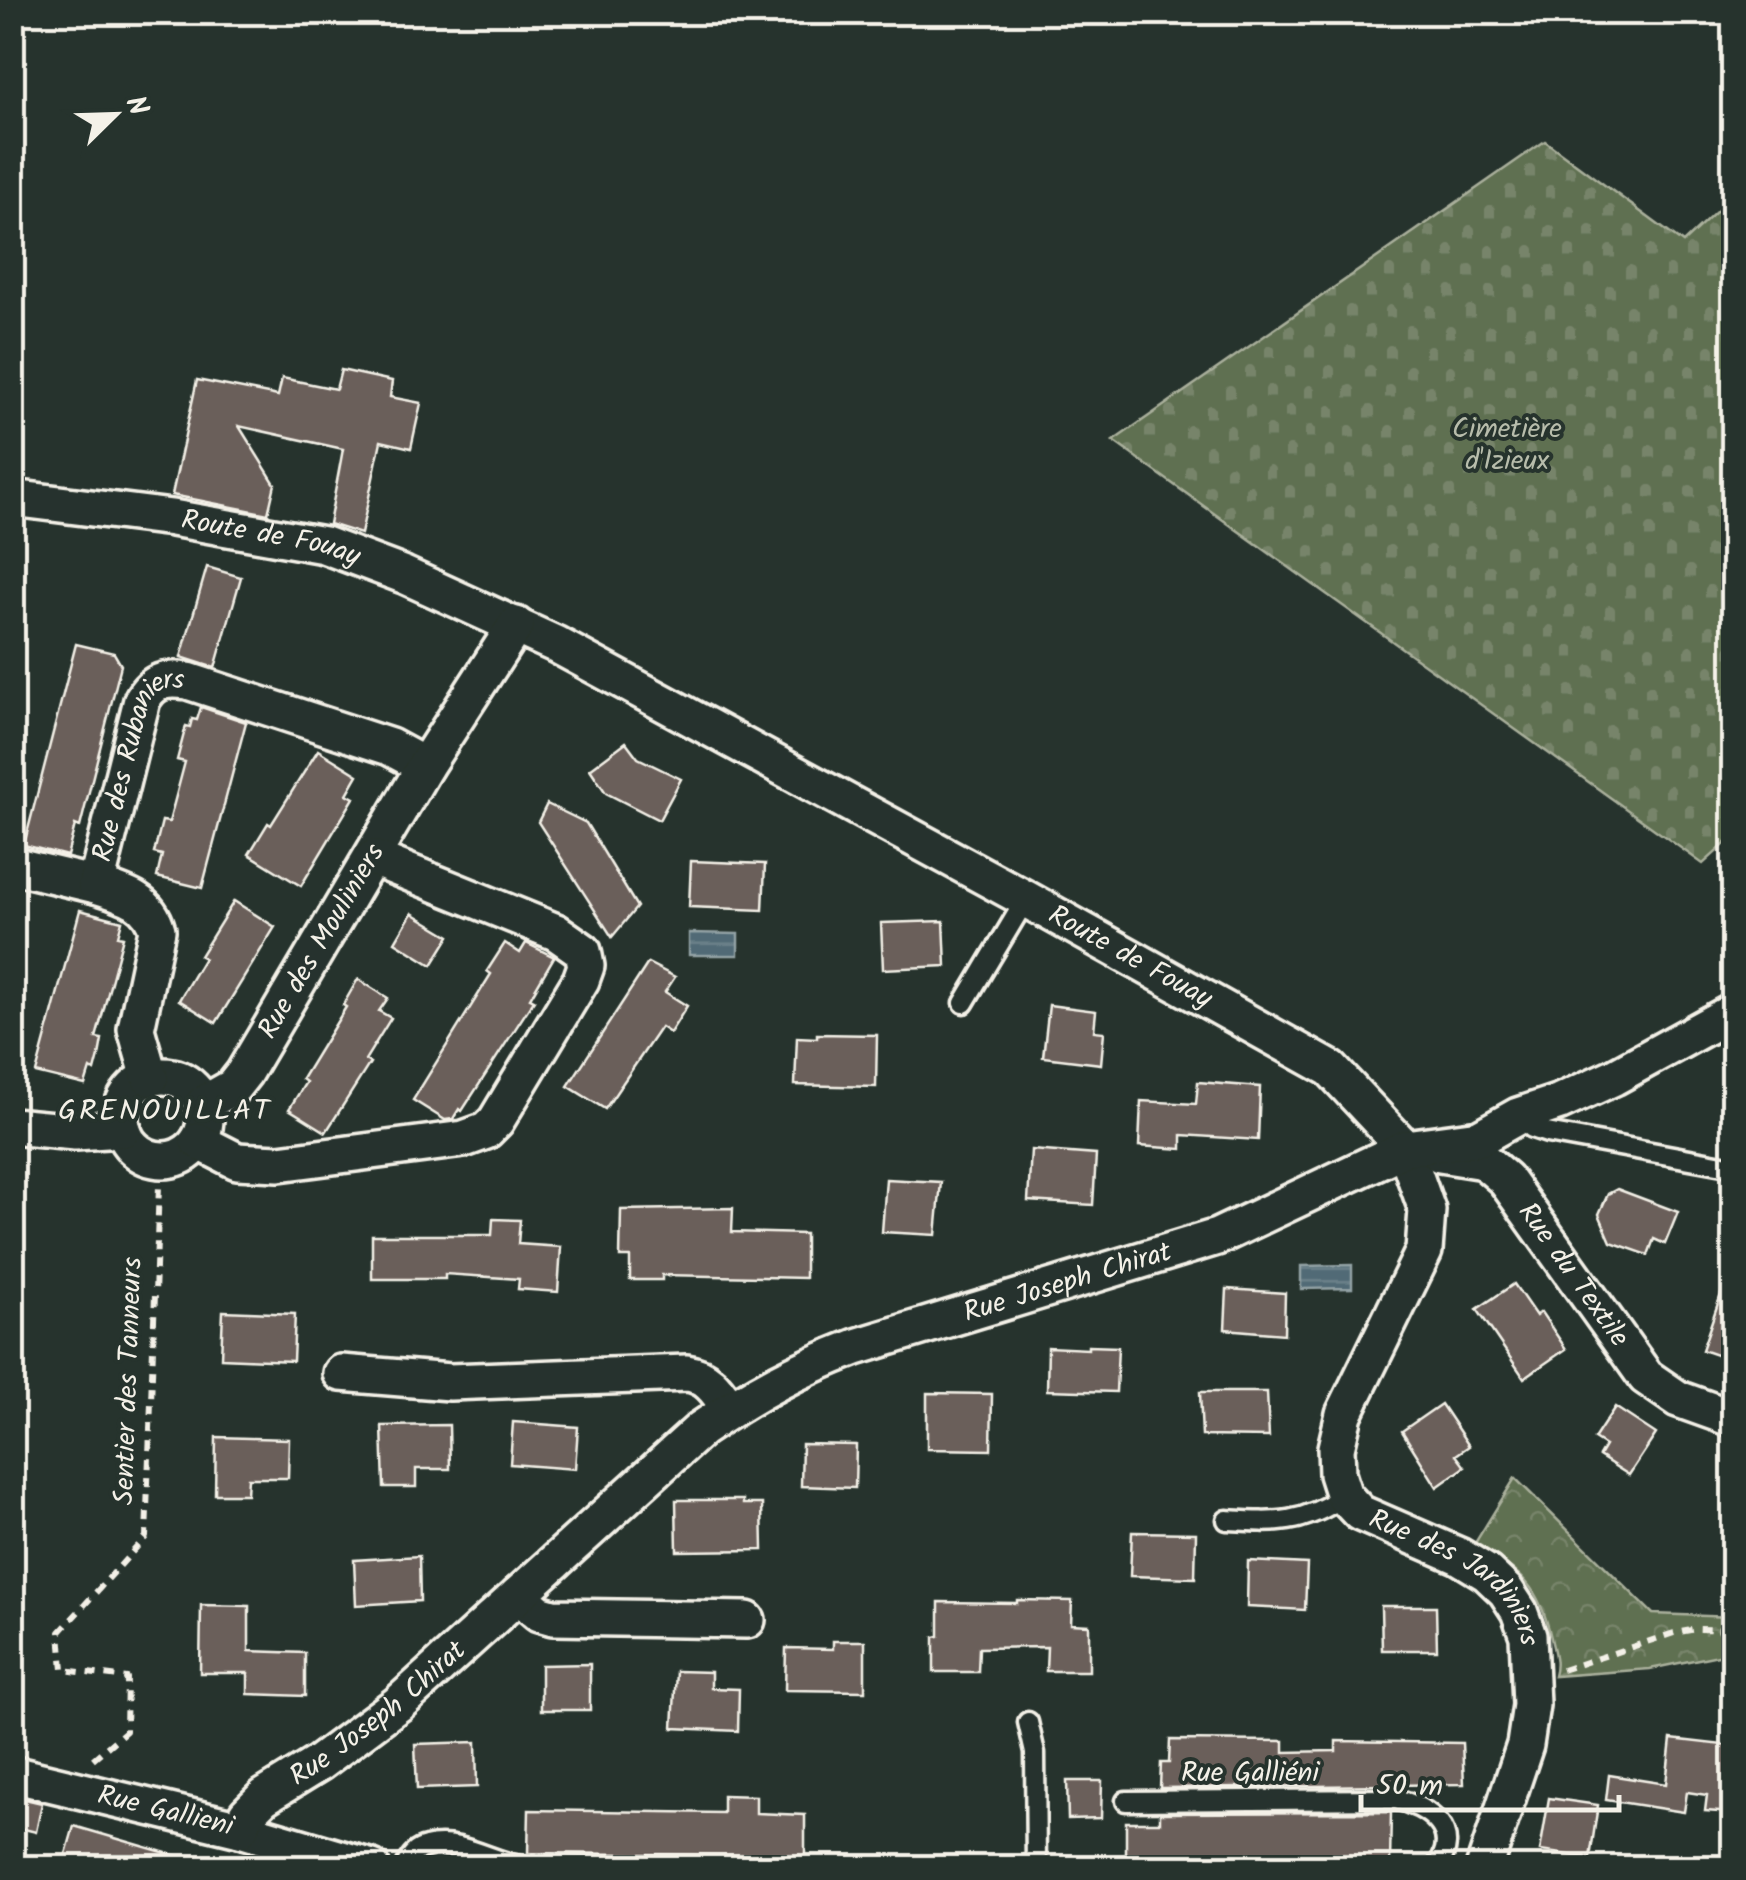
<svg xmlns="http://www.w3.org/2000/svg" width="1746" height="1880" viewBox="0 0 1746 1880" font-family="Kalam,sans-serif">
	<defs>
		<pattern id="forest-crowns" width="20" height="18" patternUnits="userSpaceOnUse" patternTransform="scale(2.5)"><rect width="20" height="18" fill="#5f6f51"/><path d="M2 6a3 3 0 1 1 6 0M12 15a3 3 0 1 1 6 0" fill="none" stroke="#77846a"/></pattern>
		<pattern id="cemetery-stones" width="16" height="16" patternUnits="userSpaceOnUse" patternTransform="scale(2.5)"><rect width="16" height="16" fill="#5f6f51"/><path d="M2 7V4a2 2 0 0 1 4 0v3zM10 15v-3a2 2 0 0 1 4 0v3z" fill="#77846a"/></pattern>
		<pattern id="water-rules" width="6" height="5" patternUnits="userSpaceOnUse" patternTransform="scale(2.5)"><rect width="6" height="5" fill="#516b76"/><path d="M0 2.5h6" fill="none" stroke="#6b818a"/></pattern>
	</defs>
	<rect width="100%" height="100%" fill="#26332d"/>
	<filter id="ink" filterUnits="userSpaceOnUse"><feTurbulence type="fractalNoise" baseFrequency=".01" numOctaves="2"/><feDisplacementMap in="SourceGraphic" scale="20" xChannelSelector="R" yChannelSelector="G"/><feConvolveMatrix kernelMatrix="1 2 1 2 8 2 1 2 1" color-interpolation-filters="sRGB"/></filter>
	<g filter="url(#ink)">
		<!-- forest -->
		<path fill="url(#forest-crowns)" stroke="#aab09c" stroke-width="2.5" d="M 1515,1478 L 1653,1614 L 1733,1617 L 1733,1652 L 1650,1669 L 1554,1676 C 1558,1662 1554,1652 1551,1638 C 1539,1583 1519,1572 1475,1543 Z"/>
		<!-- cemetery -->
		<polygon fill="url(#cemetery-stones)" stroke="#aab09c" stroke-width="2.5" points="1545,141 1683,243 1733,196 1734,836 1703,864 1113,441"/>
		<!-- water -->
		<g fill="url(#water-rules)" stroke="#92a1a4" stroke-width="2.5">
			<polygon points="689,933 738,934 738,955 689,955"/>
			<polygon points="1352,1265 1352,1288 1301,1289 1301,1266"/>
		</g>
		<!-- building -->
		<g fill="#6b5f5a" stroke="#f4f1e8" stroke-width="2.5">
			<polygon points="341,370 392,381 390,397 421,403 411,448 381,441 361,534 329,524 343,449 239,426 275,484 268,514 172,495 197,380 278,396 282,378 336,389"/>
			<polygon points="207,567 241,577 215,668 181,657"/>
			<polygon points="76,644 114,653 121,665 80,827 75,825 67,856 24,845"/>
			<polygon points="201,707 246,722 202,888 157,877 162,855 154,853 162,821 169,822 185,762 177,760 186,726 190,727 192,719 197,720"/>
			<polygon points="626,742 638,758 681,779 659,820 606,793 590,769"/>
			<polygon points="318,750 358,775 347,794 354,798 301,886 249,854 268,823 271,825"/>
			<polygon points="547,804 586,823 637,907 612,937 538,822"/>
			<polygon points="691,861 765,864 763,910 689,907"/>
			<polygon points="234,901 275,927 216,1023 179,1000 204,958 200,956"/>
			<polygon points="80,910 122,921 118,936 123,937 96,1038 102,1039 99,1056 95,1071 90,1069 85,1085 36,1073"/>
			<polygon points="412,913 450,936 432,965 395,942"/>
			<polygon points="944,921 946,966 883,969 881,923"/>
			<polygon points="505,943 520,953 526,943 554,957 530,998 534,1000 462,1111 459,1109 453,1119 445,1120 413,1100 491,974 487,971"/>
			<polygon points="648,963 675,977 665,992 687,1006 670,1033 661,1027 605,1109 568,1086"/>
			<polygon points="358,979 388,998 379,1011 391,1018 365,1060 370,1063 326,1132 289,1109 306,1082 302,1079 346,1007 343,1005"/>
			<polygon points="1049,1005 1096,1011 1094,1031 1104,1032 1101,1064 1043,1057"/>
			<polygon points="817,1034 877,1035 876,1087 795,1085 797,1037 817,1038"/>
			<polygon points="1198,1082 1260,1087 1258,1140 1182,1135 1182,1149 1139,1146 1141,1101 1196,1104"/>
			<polygon points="1031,1150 1096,1155 1093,1205 1028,1201"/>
			<polygon points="886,1179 941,1182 936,1235 882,1232"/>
			<polygon points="1617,1189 1678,1212 1665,1244 1654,1239 1648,1255 1611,1242 1599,1214 1608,1194"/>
			<polygon points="733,1208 732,1232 805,1234 805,1278 662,1275 662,1280 630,1280 630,1257 620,1257 621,1210"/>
			<polygon points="493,1219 520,1220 518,1244 561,1247 558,1292 518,1289 519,1279 445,1274 445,1279 372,1279 372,1235 492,1235"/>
			<polygon points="1729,1271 1734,1271 1734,1361 1702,1350"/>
			<polygon points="1514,1284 1536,1316 1541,1312 1566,1349 1524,1378 1477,1309"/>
			<polygon points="1227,1289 1285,1293 1284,1334 1225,1329"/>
			<polygon points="223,1311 295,1314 293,1361 221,1358"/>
			<polygon points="1088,1346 1118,1347 1116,1392 1047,1390 1048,1347 1088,1349"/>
			<polygon points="1200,1392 1267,1392 1269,1437 1202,1436"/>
			<polygon points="927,1393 992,1394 991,1450 927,1449"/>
			<polygon points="1441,1404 1469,1446 1456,1455 1465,1467 1437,1487 1402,1431"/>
			<polygon points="1615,1407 1656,1434 1629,1475 1599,1456 1605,1446 1594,1439"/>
			<polygon points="513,1422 578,1427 575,1469 510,1464"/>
			<polygon points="449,1425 450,1469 416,1469 416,1487 384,1487 382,1426"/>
			<polygon points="216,1437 289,1439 288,1478 248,1478 247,1494 215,1494"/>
			<polygon points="802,1444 856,1445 855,1488 801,1486"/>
			<polygon points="676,1500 743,1500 743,1504 762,1504 763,1550 677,1551"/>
			<polygon points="1132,1532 1196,1533 1195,1578 1130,1576"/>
			<polygon points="419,1556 420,1601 356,1605 354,1560"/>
			<polygon points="1248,1561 1307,1564 1305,1610 1247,1607"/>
			<polygon points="1017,1600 1072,1601 1071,1624 1089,1625 1089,1671 1046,1671 1047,1647 979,1648 978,1672 934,1672 934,1637 939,1636 939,1602 1017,1603"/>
			<polygon points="201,1605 249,1606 249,1651 305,1653 305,1696 248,1694 248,1673 200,1673"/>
			<polygon points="1381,1606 1436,1606 1437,1650 1382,1650"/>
			<polygon points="833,1641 865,1641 865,1691 785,1690 786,1648 833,1649"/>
			<polygon points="590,1664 590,1710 541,1710 541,1665"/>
			<polygon points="676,1671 711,1672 711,1688 739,1689 738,1731 673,1728"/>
			<polygon points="1671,1739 1732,1746 1730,1764 1734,1765 1734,1813 1705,1811 1707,1795 1687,1792 1684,1812 1606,1800 1609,1775 1666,1784"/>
			<polygon points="1170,1740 1284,1741 1284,1752 1336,1751 1336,1741 1462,1743 1464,1784 1160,1788 1161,1763 1169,1763"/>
			<polygon points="476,1742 477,1787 417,1789 415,1744"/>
			<polygon points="1067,1781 1102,1781 1101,1818 1068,1819"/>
			<polygon points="723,1795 756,1796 756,1813 805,1815 805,1856 528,1853 529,1810 723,1813"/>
			<polygon points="12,1796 42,1803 36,1832 12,1826"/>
			<polygon points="1549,1798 1598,1805 1590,1858 1540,1851"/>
			<polygon points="1391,1812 1390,1865 1242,1868 1242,1864 1126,1862 1126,1822 1160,1822 1160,1813"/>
			<polygon points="74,1826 190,1860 189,1868 62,1868"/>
		</g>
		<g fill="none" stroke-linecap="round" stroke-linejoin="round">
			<!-- service casing -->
			<g stroke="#f4f1e8" stroke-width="25">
				<g id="service">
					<polyline points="964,1003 1026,899"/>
					<polyline points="1518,1116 1532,1128 1547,1133 1734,1167"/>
					<path d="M 1227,1520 C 1276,1523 1302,1525 1344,1496"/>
					<polyline points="1028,1722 1035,1753 1036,1868"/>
					<path d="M 1126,1801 L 1395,1799 C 1428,1806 1465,1833 1435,1868"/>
					<path d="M 405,1868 C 409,1858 415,1849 426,1847 C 460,1838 493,1863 525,1867 C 565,1872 609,1867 650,1867"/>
				</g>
			</g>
			<!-- minor casing -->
			<g stroke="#f4f1e8" stroke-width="42">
				<g id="minor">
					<path id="s1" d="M 12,498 L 172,518 L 324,545 L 404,575 L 555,644 L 1026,899 L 1331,1069 L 1405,1148 L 1427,1210 L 1424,1251 L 1344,1414 L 1336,1448 L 1337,1474 L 1344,1496 L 1360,1513 L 1459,1556 L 1487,1573 L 1506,1591 L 1519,1611 L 1528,1636 L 1531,1705 L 1525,1745 L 1484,1868"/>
					<polyline points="12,865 96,885"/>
					<circle cx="163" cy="1118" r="42"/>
					<path id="s2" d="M 150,1078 L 136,1029 L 157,930 C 149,900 124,894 96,885 L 142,700 C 153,680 166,678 188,681 L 390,747 L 425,766"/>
					<path id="s3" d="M 203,1104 L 233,1087 L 244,1073 L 425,766 L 516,625"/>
					<polyline points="12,1126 75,1132 123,1129"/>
					<polyline points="198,1141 237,1161 279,1163 464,1139 486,1131 496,1121 581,980 586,966 583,951 556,932 373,858"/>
					<path id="s4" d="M 1440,1154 L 1484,1161 L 1505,1179 L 1646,1377 L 1678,1399 L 1734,1419"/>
					<path d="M 341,1373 L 450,1382 L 687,1373 C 709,1376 718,1392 730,1409"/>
					<polyline points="518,1595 539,1613 553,1617 747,1620"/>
					<path id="s5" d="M 12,1774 L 240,1829 L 372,1868"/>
					<path id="s6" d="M 240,1829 L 247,1814 L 264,1797 L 319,1763 L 398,1704 L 701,1429 C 754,1393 796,1370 856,1347 L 1217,1237 L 1405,1148 L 1479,1138 L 1518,1116 L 1560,1102 L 1614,1077 L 1734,1011"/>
				</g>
			</g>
			<!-- path -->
			<g stroke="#f4f1e8" stroke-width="6" stroke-dasharray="10 8" stroke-linecap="butt">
				<polyline points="1562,1670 1674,1633 1697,1629 1734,1630"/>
				<polyline points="93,1759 126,1731 127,1678 63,1670 60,1632 146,1537 160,1159"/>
			</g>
			<!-- service -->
			<use href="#service" stroke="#26332d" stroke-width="18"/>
			<!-- minor -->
			<use href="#minor" stroke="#26332d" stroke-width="35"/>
		</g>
	</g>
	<g text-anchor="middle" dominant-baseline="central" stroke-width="8" stroke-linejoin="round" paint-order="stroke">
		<!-- park labels -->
		<g font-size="28" fill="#b8bdac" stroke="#26332d">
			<text x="1507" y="429">Cimetière<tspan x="1507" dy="32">d'Izieux</tspan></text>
		</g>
		<!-- street labels -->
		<g font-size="28" fill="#f4f1e8" stroke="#26332d">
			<text stroke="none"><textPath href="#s1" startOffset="262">Route de Fouay</textPath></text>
			<text stroke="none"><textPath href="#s2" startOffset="365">Rue des Rubaniers</textPath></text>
			<text stroke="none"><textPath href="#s3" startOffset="205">Rue des Mouliniers</textPath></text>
			<text stroke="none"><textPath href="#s1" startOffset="1222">Route de Fouay</textPath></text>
			<text stroke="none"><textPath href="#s4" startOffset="190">Rue du Textile</textPath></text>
			<text stroke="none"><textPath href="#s6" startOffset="1010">Rue Joseph Chirat</textPath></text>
			<text transform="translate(129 1381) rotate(-88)">Sentier des Tanneurs</text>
			<text stroke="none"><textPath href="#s1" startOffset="2075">Rue des Jardiniers</textPath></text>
			<text stroke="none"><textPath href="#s6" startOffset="182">Rue Joseph Chirat</textPath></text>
			<text x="1250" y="1773">Rue Galliéni</text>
			<text stroke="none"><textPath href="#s5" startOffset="158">Rue Gallieni</textPath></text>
		</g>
		<!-- neighbourhood labels -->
		<g font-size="30" letter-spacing="2.5" fill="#f4f1e8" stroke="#26332d">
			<text x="165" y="1112">GRENOUILLAT</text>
		</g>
	</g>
	<!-- margin -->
	<rect width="1746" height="1880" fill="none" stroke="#26332d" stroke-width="50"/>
	<rect x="25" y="25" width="1696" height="1830" fill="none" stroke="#f4f1e8" stroke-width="4" filter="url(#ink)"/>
	<!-- north arrow -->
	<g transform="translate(115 115) rotate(67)" stroke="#26332d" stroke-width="8" paint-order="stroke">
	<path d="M0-8L18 38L0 25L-18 38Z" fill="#f4f1e8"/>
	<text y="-15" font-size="28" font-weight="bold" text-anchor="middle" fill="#f4f1e8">N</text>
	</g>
	<!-- scale -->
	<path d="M1361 1795v15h258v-15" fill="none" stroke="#f4f1e8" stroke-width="5"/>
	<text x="1376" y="1795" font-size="30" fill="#f4f1e8" stroke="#26332d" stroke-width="8" paint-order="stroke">50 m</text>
</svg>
